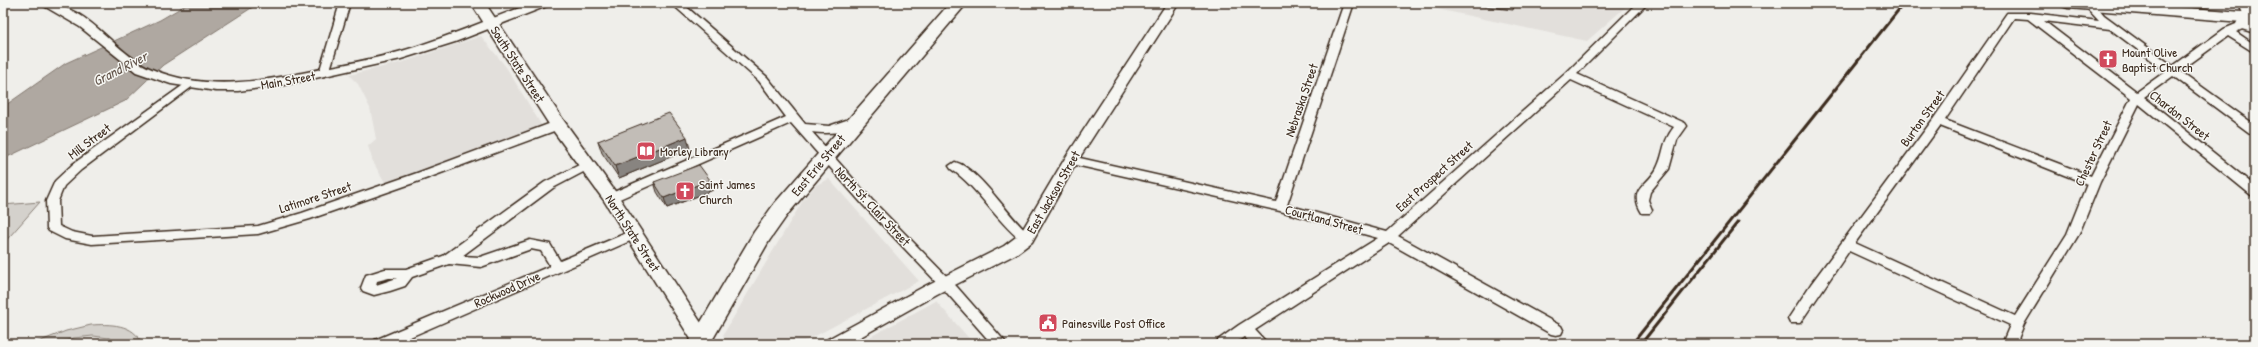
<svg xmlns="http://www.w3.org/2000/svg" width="2258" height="347" viewBox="0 0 2258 347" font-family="'Patrick Hand',sans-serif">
	<rect width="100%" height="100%" fill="#efeeea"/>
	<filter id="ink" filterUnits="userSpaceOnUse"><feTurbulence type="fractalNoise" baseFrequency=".025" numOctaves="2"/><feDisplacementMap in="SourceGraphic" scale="8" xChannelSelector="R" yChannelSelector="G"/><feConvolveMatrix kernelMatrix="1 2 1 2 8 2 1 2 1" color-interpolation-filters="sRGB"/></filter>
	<g filter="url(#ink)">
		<!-- built -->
		<g fill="#e2dfdb">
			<polygon points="1409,3 1630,3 1587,41"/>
			<polygon points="481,36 506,67 542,126 386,184 373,162 368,146 376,139 370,108 358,84 349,75 403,62"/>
			<polygon points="829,179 919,281 800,344 729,344 723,335 802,202 816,185"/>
			<polygon points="936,301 974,344 857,344"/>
		</g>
		<!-- green -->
		<g fill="#d4d1cc" stroke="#887e75">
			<polygon points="40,202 3,244 3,205"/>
			<path d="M 91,325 C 109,324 134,323 142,344 L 121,344 L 109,338 L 93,336 L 74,338 L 55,344 L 33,344 L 66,331 Z"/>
		</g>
		<!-- water -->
		<polygon fill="#afa8a1" stroke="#81766d" points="189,3 259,3 163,65 125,101 3,159 3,107 66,63 160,20"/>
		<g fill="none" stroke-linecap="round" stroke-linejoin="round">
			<!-- minor casing -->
			<g stroke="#3b2a1e" stroke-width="3">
				<g id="minor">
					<polygon points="340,3 350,3 329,73 324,76 319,73"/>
					<path d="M 671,3 L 682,3 L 767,77 L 805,124 L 829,126 L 855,117 L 859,118 L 861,121 C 852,134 826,134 812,132 L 872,200 L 957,287 L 1007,344 L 992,344 L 947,293 L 864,206 L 791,123 L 615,201 L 607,201 L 605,198 L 607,195 L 786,117 L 759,81 Z"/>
					<path d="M 1344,3 L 1354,3 L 1287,205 L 1387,232 L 1566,73 L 1637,3 L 1648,3 L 1577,74 L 1685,123 L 1687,126 L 1677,140 L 1669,169 L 1650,192 L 1648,200 L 1652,210 L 1650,213 L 1642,213 C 1627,189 1648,186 1657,168 C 1665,152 1661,144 1674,127 L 1571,80 L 1398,236 L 1561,326 L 1563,330 L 1561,334 L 1556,335 L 1551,334 L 1389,243 L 1255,330 L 1268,344 L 1252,344 L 1244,337 L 1234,344 L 1216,344 L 1218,340 L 1239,325 L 1378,238 L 1280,211 L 1071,164 L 1065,160 L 1071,156 L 1276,202 Z"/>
					<path d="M 2086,3 L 2094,3 L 2104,15 L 2173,66 L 2224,29 L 2241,22 L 2245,17 L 2238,3 L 2248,3 L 2255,17 L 2249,26 L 2236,32 L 2255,45 L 2255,53 L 2228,36 L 2180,71 L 2255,125 L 2255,135 L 2251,134 L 2173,76 L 2144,97 L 2255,186 L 2255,196 L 2251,195 L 2139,104 L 2100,182 L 2079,234 L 2024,324 L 2016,344 L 2002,344 L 2010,325 L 1849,251 L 1800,323 L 1790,323 L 1788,319 L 1811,284 L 1934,118 L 2007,13 L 2031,13 L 2099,21 L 2086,7 ZM 2014,18 L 2028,19 L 2131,98 L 2091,176 L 1945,120 ZM 2044,21 L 2110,29 L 2166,71 L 2137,92 ZM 1940,126 L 2087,184 L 2067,234 L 2015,316 L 1855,243 Z"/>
					<polygon points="189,81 194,84 193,86 81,170 64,186 58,201 59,226 72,232 92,236 258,226 302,213 417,173 554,122 562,122 564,125 562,128 425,179 310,219 258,234 92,244 65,239 49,231 47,228 46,201 55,181 73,164"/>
					<path d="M 587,161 L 593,165 L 591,168 L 553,188 L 462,256 L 480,257 L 530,240 L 550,244 L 560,261 L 629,232 L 637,232 L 639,235 L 637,238 L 394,344 L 373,344 L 375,340 L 550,266 L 541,251 L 531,249 L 481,267 L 449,264 L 412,277 L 405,286 L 390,291 L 374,295 L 363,291 L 361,288 L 366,275 L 385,269 L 406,269 L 443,256 L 545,182 ZM 389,278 L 397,278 L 376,285 L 377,281 Z"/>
					<path d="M 955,162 C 980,169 1008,217 1030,235 L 1032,238 L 1030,241 L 1022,241 C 995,220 979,188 951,169 L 949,166 Z"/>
				</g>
			</g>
			<!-- tertiary casing -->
			<g stroke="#3b2a1e" stroke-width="3">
				<g id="tertiary">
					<path d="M 39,3 C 91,3 111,53 154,70 C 207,92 267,81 321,69 C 352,63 385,57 415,47 C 455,34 493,18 532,3 L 549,3 L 547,6 L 455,42 L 401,59 L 284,85 L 238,91 L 216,91 L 171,84 L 136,72 L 80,27 Z"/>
					<polygon points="1167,3 1179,3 1078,160 1032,242 1016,254 937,294 848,344 825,344 828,339 925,286 1004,246 1020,234 1064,160"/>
				</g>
			</g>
			<!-- secondary casing -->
			<g stroke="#3b2a1e" stroke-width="3">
				<polygon id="secondary" points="471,3 485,3 564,121 617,194 709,335 712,340 710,344 694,344 603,199 552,129"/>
			</g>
			<!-- primary casing -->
			<g stroke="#3b2a1e" stroke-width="3">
				<g id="primary">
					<polygon points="950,3 967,3 788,214 769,241 710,344 688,344 754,232 774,204"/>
					<polygon points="2060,3 2128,3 2255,13 2255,23 2068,8 2062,6"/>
				</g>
			</g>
			<!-- motorway casing -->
			<g stroke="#3b2a1e" stroke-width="3">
				<polygon id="motorway" points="2245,18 2255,21 2255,33 2238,28 2236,24 2238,20"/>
			</g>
			<!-- minor -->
			<use href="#minor" fill="#f6f6f2" fill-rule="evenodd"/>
			<!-- tertiary -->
			<use href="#tertiary" fill="#f6f6f2" fill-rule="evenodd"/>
			<!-- secondary -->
			<use href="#secondary" fill="#f6f6f2" fill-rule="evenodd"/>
			<!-- primary -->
			<use href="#primary" fill="#f6f6f2" fill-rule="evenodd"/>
			<!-- motorway -->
			<use href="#motorway" fill="#f6f6f2" fill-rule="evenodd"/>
			<!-- rail -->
			<g stroke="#3b2a1e" stroke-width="3">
				<polyline points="1632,344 1904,3"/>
				<polyline points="1641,344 1738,222"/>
			</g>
		</g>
		<!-- wall -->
		<g fill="#a7a39d" stroke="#3b2a1e">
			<polygon points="1456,3 1515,3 1513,10"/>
			<polygon points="598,141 690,149 619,178 602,153"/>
			<polygon points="710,180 713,190 667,208 657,192 654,182"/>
		</g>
		<!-- shaded-wall -->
		<g fill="#888480" stroke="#3b2a1e">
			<polygon points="687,137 690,149 619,178 615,166"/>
			<polygon points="710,180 713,190 667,208 664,198"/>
		</g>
		<!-- building -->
		<g fill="#c2bdb7" stroke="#3b2a1e">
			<polygon points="669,113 687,137 615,166 598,141"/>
			<polygon points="699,165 710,180 664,198 654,182"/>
		</g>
	</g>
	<!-- icons -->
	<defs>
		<g id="church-square" transform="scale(1)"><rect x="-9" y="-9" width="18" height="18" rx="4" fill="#d1495b" stroke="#f6f6f2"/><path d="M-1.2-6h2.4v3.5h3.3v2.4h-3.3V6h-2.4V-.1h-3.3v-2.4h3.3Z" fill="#fff"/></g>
		<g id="library-square" transform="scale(1)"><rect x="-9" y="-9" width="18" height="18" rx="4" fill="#d1495b" stroke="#f6f6f2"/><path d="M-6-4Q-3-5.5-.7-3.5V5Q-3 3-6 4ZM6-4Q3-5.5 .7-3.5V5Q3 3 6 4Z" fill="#fff"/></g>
		<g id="civic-square" transform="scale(1)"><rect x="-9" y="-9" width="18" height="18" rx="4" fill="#d1495b" stroke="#f6f6f2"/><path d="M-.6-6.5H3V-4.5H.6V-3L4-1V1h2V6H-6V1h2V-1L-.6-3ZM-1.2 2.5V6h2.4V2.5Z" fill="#fff"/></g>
	</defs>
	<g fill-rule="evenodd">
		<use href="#church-square" x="2108" y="59"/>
		<use href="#library-square" x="646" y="151"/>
		<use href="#church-square" x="685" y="191"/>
		<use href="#civic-square" x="1048" y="323"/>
	</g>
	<g text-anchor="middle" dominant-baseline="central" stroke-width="3" stroke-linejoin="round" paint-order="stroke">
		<!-- poi labels -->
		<g font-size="13" fill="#3b2a1e" stroke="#f6f6f2" text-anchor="start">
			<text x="2122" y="52">Mount Olive<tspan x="2122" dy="15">Baptist Church</tspan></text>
			<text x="660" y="151">Morley Library</text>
			<text x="699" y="184">Saint James<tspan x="699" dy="15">Church</tspan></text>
			<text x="1062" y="323">Painesville Post Office</text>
		</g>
		<!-- street labels -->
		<g font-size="13" fill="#3b2a1e" stroke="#f6f6f2">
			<text transform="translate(518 64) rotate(57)">South State Street</text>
			<text transform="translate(288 80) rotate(-10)">Main Street</text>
			<text transform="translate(1301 100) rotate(-71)">Nebraska Street</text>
			<text transform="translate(2180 115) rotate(38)">Chardon Street</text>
			<text transform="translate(1922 118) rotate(-54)">Burton Street</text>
			<text transform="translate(89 141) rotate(-37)">Mill Street</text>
			<text transform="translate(2093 153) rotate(-65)">Chester Street</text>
			<text transform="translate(818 165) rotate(-50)">East Erie Street</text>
			<text transform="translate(1434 176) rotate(-42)">East Prospect Street</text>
			<text transform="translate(1053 192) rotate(-60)">East Jackson Street</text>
			<text transform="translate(315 197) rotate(-18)">Latimore Street</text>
			<text transform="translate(873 206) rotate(47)">North St. Clair Street</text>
			<text transform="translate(1324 219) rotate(15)">Courtland Street</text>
			<text transform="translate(633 233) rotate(57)">North State Street</text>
			<text transform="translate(507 289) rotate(-24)">Rockwood Drive</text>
		</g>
		<!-- water labels -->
		<g font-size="14" font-style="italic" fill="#64564c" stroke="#f6f6f2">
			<text transform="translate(120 68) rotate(-27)">Grand River</text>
		</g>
	</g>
	<!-- margin -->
	<rect width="2258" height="347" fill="none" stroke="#f6f6f2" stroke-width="16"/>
	<rect x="8" y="8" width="2242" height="331" fill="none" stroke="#3b2a1e" stroke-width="1.5" filter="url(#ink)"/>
</svg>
